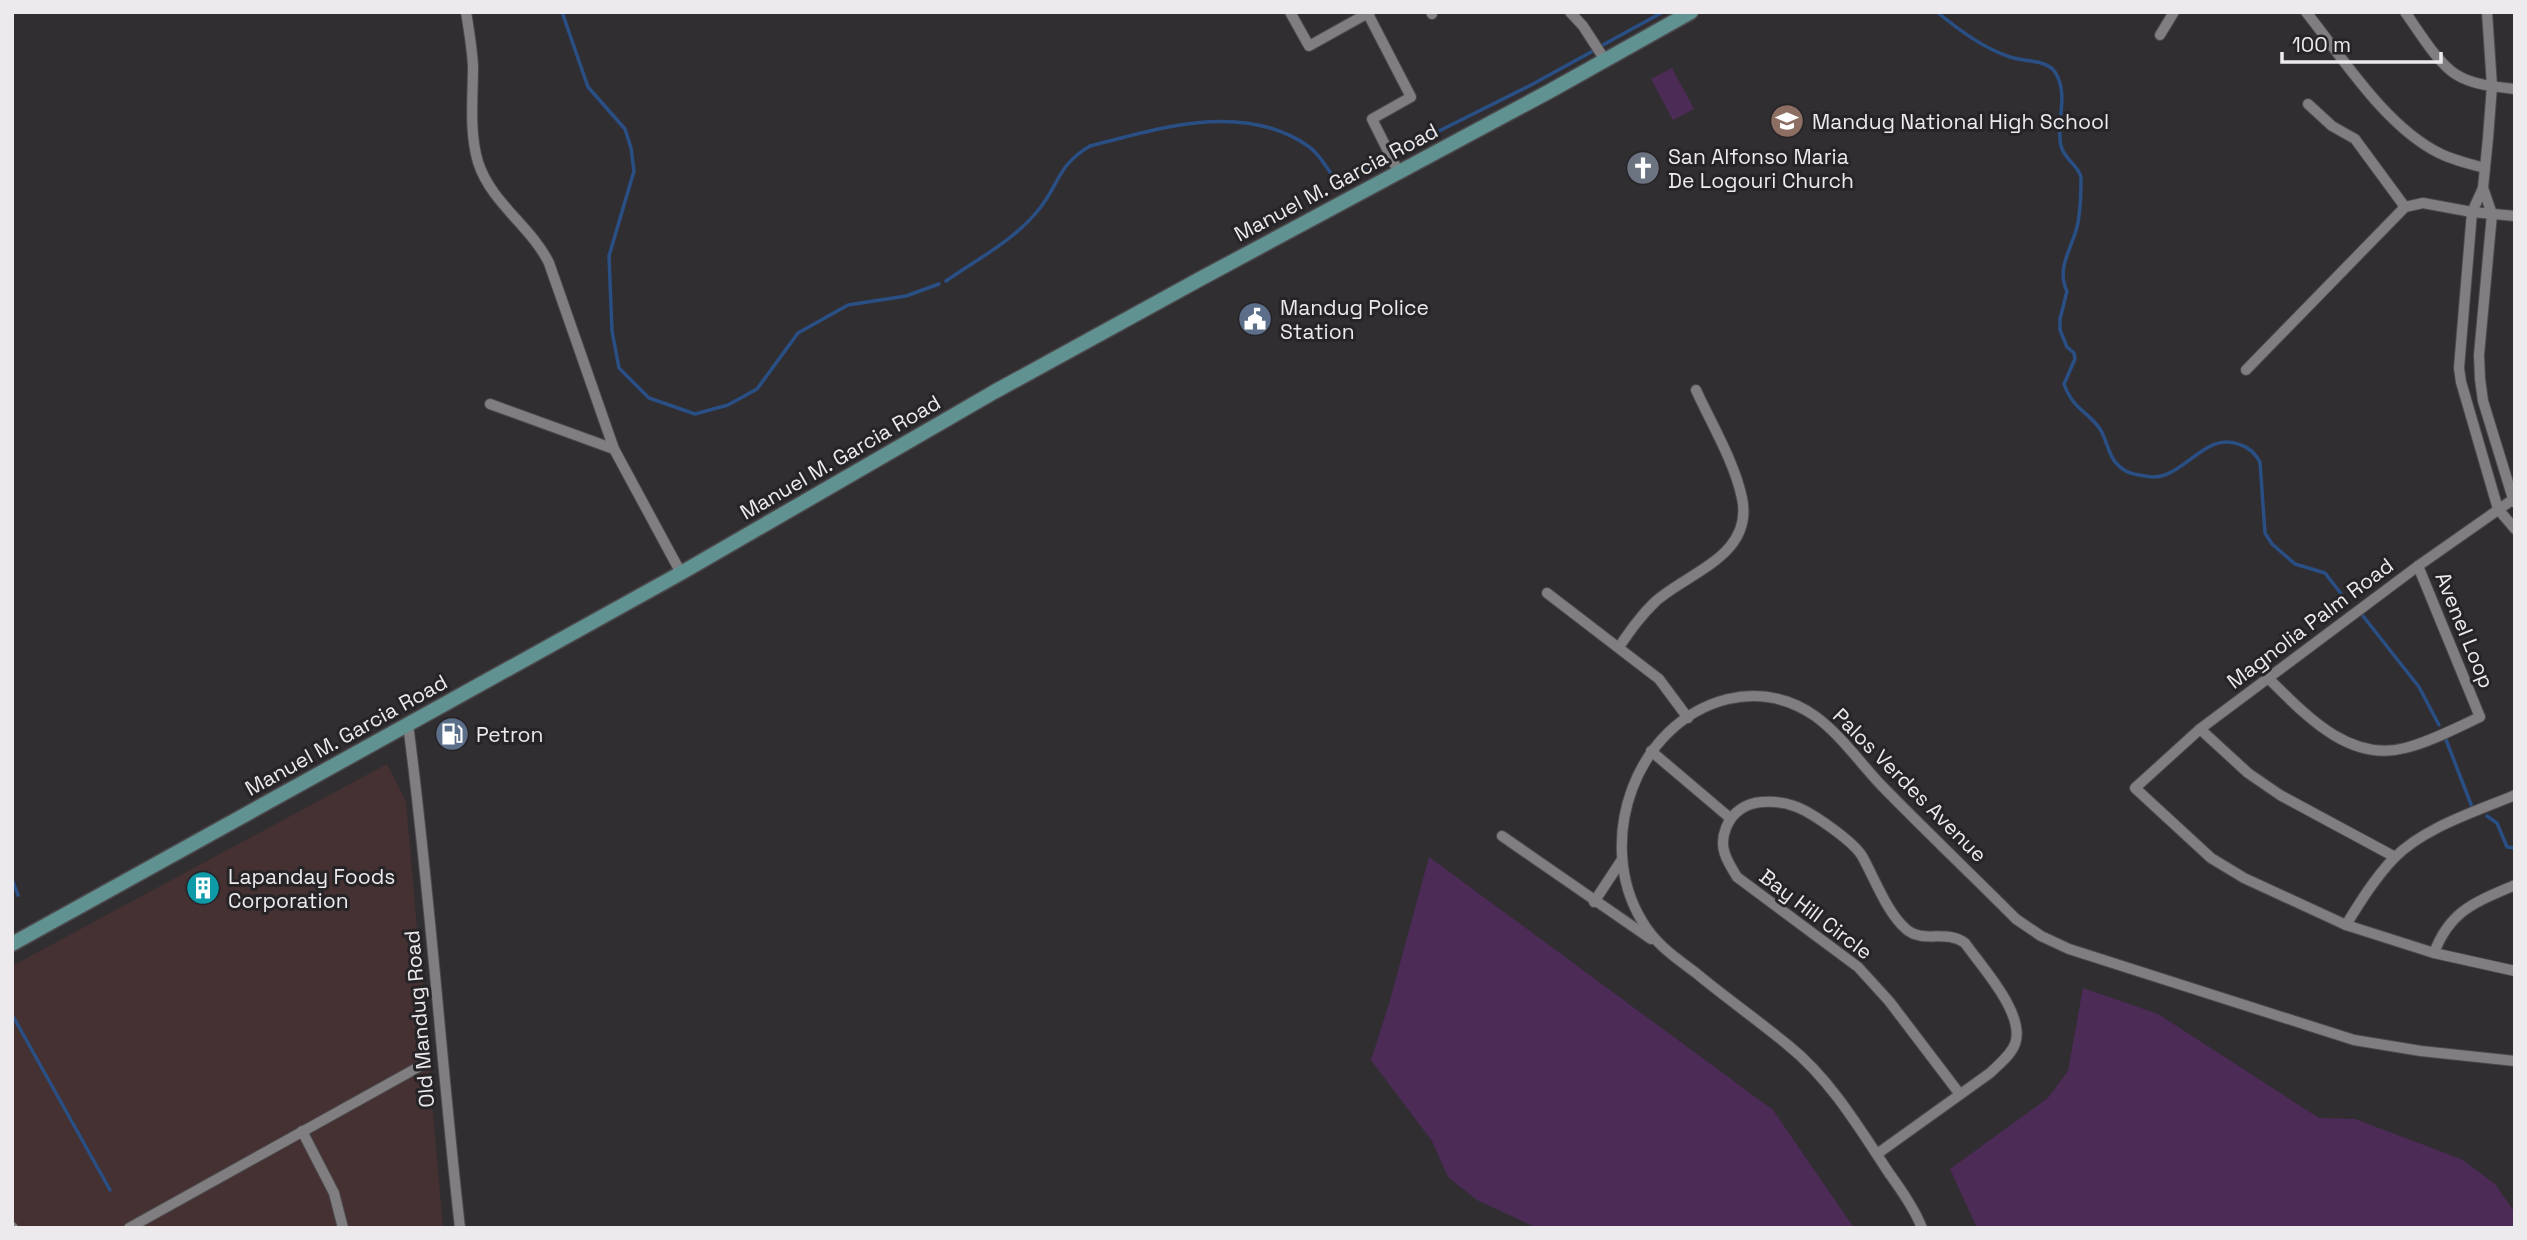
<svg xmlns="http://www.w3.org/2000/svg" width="2527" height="1240" viewBox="0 0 2527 1240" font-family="'Space Grotesk',sans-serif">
	<rect width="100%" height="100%" fill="#312e32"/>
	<!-- industrial -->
	<polygon fill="#453131" points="387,764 406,802 443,1228 12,1228 12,966"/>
	<!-- green -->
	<g fill="#4c2b57">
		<polygon points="1672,68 1694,109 1673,120 1651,79"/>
		<polygon points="1429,857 1773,1110 1854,1228 1537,1228 1477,1200 1448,1177 1432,1141 1371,1060 1389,1004"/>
		<polygon points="2083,988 2158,1014 2319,1118 2355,1119 2461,1159 2495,1184 2515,1213 2515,1228 1977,1228 1950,1169 2048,1098 2068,1071"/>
	</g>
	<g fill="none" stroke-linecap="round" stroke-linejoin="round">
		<!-- stream -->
		<g stroke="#294f84" stroke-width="3.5">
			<polyline points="562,12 588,87 625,129 631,148 634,171 609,256 612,331 619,368 649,398 695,414 728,405 757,389 798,333 848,305 906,296 939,284"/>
			<path d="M 1937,12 C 1959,30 1983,48 2010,57 C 2024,62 2046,59 2055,72 C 2070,96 2055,122 2061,146 C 2064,159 2078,165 2081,177 C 2081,194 2081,211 2077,227 C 2071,250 2056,269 2067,291 L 2060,319 L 2060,330 L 2067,347 L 2074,353 L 2075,359 L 2064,384 C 2074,411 2087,410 2100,429 C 2107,440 2108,454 2116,463 C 2122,470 2130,474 2139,475 C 2149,477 2156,478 2165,475 C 2192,465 2209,432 2241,445 C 2250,448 2255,453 2260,462 L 2265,533 L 2272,544 L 2295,564 L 2325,573 L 2349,604"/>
			<polyline points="1601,46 1663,12"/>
			<polyline points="1393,154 1531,85 1593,51"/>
			<path d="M 946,281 C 979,258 1015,240 1040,208 C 1060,182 1058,165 1090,146 C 1160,128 1243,101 1308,146 C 1322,155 1327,172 1339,182 L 1352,179 L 1373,165"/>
			<polyline points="2363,616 2419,687 2439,725"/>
			<polyline points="2445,737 2472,807"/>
			<polyline points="2487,816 2497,823 2507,847 2515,848"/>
			<polyline points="12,879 18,895"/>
			<polyline points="14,1018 110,1190"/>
		</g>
		<!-- street casing -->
		<g stroke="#4c494d" stroke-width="12">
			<g id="street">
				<path d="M 466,12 C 469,30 472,48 473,66 C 473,97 469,132 478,162 C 491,203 531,226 549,263 L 614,449 L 681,573"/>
				<polyline points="1290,12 1309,46 1370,12"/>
				<polyline points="1431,12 1432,14"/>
				<polyline points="1570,12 1583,26 1605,60"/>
				<path d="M 2306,12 C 2343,58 2385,126 2439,153 C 2453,160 2469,164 2485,168"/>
				<path d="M 2405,12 C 2418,30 2438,64 2457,75 C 2473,85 2496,87 2515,89"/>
				<polyline points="2487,12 2492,86 2488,138 2483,188 2472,212 2459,368 2461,382 2498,509 2515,529"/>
				<polyline points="1368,14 1411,97 1372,119 1399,173"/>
				<polyline points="2160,35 2174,12"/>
				<polyline points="2308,104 2332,126 2355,139 2405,207"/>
				<polyline points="2483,188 2492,214 2479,355 2480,379 2483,401 2514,502"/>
				<polyline points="2246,370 2405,207 2423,203 2472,212 2515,216"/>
				<polyline points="490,404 614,449"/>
				<polyline points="2515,498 2418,566 2200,729 2135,788 2211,858 2244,878 2346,925 2434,953 2515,971"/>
				<polyline points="1547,593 1659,679 1688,718"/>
				<path d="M 1619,647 C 1630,631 1641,615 1656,601 C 1689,572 1754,555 1742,498 C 1734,461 1712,425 1696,390"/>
				<path d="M 2268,678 C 2304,713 2348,763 2405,748 C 2430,742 2456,728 2480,717 L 2418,566"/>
				<path d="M 408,724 C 430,891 441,1060 460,1228"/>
				<polyline points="2200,729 2248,773 2280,795 2395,857"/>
				<polyline points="1651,751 1730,818"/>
				<polyline points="1502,836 1651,939"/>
				<polyline points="1594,902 1621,861"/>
				<path d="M 2346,925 C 2360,902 2375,878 2394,858 C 2425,827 2475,812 2515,795"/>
				<path d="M 2434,953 C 2450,910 2476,902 2515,885"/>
				<polyline points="302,1131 334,1193 343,1228"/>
				<path d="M 1877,1154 L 1990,1073 C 1999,1064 2011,1055 2015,1044 C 2026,1014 1981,966 1965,943 C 1946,929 1923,944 1906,929 C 1887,913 1874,877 1862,856 C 1853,841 1810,811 1794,806 C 1783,802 1774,801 1762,802 C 1746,803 1732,812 1726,828 C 1718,847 1727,861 1737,877 L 1858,967 L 1889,1001 L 1959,1093"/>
				<polyline points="12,1227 13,1228"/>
				<polyline points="129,1228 424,1064"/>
				<path d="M 1922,1228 C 1914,1208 1901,1190 1889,1173 C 1860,1129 1830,1079 1789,1046 C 1759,1021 1726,998 1696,973 C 1676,958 1655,944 1642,921 C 1594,842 1635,722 1728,699 C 1759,692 1789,698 1815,716 C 1841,735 1860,763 1882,786 C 1926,831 1971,874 2016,919 L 2041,936 L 2069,949 L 2354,1040 L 2421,1051 L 2515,1061"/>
			</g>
		</g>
		<!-- secondary casing -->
		<g stroke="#4c494d" stroke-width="17">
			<polyline id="secondary" points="12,944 681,573 994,392 1200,279 1550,91 1691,12"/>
		</g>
		<!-- street -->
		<use href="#street" stroke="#817e82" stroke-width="10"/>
		<!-- secondary -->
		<use href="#secondary" stroke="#609292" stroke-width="14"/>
	</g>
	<!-- icons -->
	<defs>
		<g id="school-disc" transform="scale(1.75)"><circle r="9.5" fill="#8d6e63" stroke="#272428"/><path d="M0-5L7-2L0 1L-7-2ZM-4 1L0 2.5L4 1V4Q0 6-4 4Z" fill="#fff"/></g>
		<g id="church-disc" transform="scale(1.75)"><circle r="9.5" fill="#6b7280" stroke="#272428"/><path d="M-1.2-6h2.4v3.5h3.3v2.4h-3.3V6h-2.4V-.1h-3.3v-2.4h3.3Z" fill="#fff"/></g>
		<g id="civic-disc" transform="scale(1.75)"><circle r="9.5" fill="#5c6f8a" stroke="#272428"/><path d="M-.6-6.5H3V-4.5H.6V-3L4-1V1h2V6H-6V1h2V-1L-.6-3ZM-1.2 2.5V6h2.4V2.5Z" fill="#fff"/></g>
		<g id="fuel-disc" transform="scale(1.75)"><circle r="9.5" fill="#5c6f8a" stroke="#272428"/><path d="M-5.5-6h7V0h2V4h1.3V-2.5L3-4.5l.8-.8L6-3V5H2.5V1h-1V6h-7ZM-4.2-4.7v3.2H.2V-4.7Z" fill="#fff"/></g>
		<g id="building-disc" transform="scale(1.75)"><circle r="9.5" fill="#0f9aa8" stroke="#272428"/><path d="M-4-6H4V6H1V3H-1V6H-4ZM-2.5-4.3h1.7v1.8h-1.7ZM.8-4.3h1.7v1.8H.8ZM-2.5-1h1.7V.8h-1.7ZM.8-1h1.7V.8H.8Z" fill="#fff"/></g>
	</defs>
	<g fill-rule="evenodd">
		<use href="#school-disc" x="1787" y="121"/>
		<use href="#church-disc" x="1643" y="168"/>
		<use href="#civic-disc" x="1255" y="319"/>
		<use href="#fuel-disc" x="452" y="734"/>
		<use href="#building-disc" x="203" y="888"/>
	</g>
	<g text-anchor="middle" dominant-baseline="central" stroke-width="6" stroke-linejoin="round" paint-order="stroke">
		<!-- poi labels -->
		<g font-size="21" fill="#eceaed" stroke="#272428" text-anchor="start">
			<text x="1812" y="121">Mandug National High School</text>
			<text x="1668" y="156">San Alfonso Maria<tspan x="1668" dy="24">De Logouri Church</tspan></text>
			<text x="1280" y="307">Mandug Police<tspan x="1280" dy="24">Station</tspan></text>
			<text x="476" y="734">Petron</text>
			<text x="228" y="876">Lapanday Foods<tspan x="228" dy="24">Corporation</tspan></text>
		</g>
		<!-- street labels -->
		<g font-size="21" fill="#eceaed" stroke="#272428">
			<text transform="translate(1336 182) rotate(-28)">Manuel M. Garcia Road</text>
			<text transform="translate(840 457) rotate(-30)">Manuel M. Garcia Road</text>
			<text transform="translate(2310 623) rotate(-37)">Magnolia Palm Road</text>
			<text transform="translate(2465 630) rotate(68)">Avenel Loop</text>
			<text transform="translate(346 735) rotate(-29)">Manuel M. Garcia Road</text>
			<text transform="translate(1910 785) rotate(45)">Palos Verdes Avenue</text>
			<text transform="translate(1816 914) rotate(37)">Bay Hill Circle</text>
			<text transform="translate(419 1019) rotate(-95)">Old Mandug Road</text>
		</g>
	</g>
	<!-- border -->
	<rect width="2527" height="1240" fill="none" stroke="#eceaed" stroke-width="28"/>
	<!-- scale -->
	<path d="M2282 52v10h159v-10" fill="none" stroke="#eceaed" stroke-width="3.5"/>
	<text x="2292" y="52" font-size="21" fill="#eceaed" stroke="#272428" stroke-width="5" paint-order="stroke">100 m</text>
</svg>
